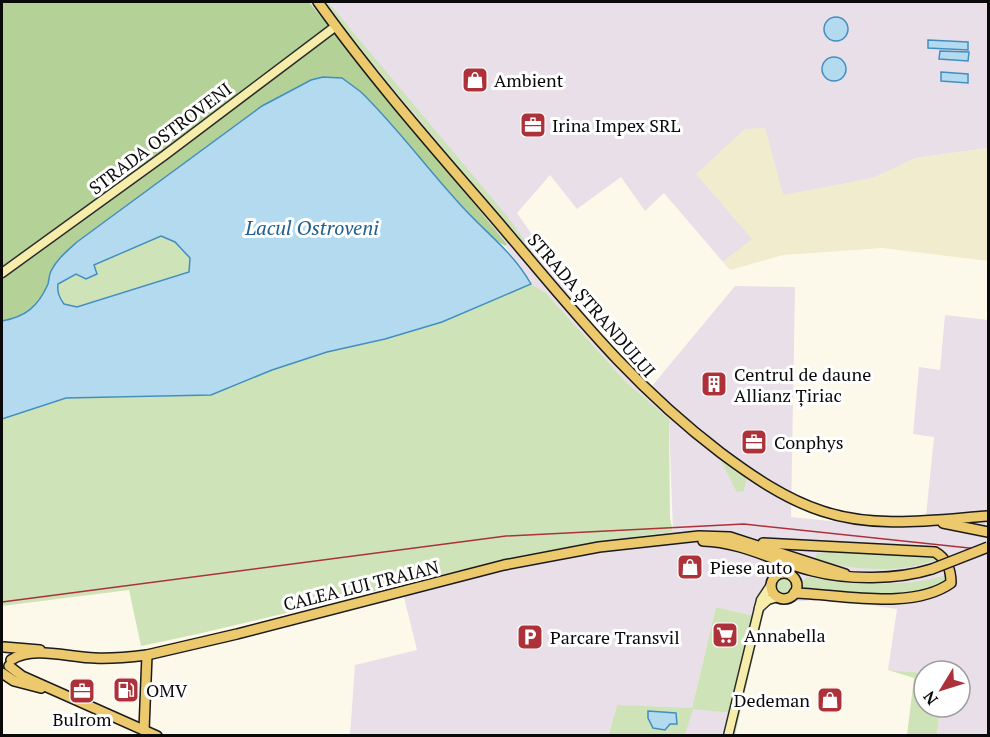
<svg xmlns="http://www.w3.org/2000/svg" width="990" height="737" viewBox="0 0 990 737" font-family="'PT Serif',serif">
	<rect width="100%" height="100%" fill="#fdf9ea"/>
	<!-- industrial -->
	<polygon fill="#e8dfe9" points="309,2 988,2 988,148 916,158 873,178 783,196 765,129 752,240 723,262 664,193 645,211 621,177 577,209 550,175 517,213 560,275 574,301 619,355 652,386 735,286 795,287 791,517 850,523 856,515 926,516 934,437 913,434 919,367 940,370 945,315 988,320 988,735 937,735 939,716 931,714 931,707 960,707 960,671 924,673 888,670 897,609 826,599 769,604 762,618 716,607 692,708 730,713 725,735 685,735 692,709 617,705 608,735 350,735 355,665 417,650 401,585 593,542 673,532 669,420 627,383 546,293 531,284 505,246 507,244"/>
	<!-- farmland -->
	<polygon fill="#f0eccd" points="765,128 783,195 873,178 916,158 988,148 988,261 882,248 783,255 730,270 723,262 752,239 696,174 745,129"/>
	<!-- green -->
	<g fill="#cfe3b8">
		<path d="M 322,2 L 328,2 L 511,221 L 551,279 C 474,187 397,94 322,2 Z"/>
		<path d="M 161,236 L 175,242 L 190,258 L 189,272 L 77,307 L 64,304 C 59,297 57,292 58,283 C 67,275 73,273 85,277 L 94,266 Z"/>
		<path d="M 531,284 L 546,293 L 627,383 L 669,419 L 670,518 L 673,532 C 492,553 319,610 141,646 L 129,590 L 2,606 L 2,419 L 66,398 L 160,397 L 272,370 L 327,352 L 385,339 L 442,322 Z"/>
		<polygon points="719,456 747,476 744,491 737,492 735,489"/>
		<path d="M 849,551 L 933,555 L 939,559 C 899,574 858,570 817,561 L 815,558 L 817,553 Z"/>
		<path d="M 947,575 L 948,580 L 926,592 L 889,595 L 812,591 L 805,590 L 801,583 L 807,577 C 855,583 899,589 947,575 Z"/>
		<circle cx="784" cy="585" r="9"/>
		<polygon points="716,607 762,618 735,735 725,735 730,713 693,709 685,735 608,736 617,705 692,708"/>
		<polygon points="888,670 924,673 924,707 931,707 931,714 939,716 937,735 907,735 914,678"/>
	</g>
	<!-- forest -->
	<path fill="#b4d298" d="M 2,2 L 309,2 L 507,244 L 505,246 L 487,234 L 361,92 L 342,78 L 323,77 L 262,106 L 77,242 C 67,250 57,259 51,271 C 49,275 49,280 48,284 C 38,307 25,317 2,321 Z"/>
	<!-- water -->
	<g fill="#b4daef" stroke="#428fbf" stroke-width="1.5" fill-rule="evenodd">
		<circle cx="836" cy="29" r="12"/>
		<polygon points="928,40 968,42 968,50 928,48"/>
		<polygon points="940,51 969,52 968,61 939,59"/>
		<circle cx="834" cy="69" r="12"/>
		<polygon points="941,72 968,74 968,83 941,81"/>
		<path d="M 323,77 L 342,78 L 361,92 C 396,126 425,166 458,202 C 484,232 511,249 531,284 L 442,322 L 385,339 L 327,352 L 272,370 L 211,395 L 66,398 L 2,419 L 2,321 C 25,317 38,307 48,284 C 49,280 49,275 51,271 C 57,259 67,251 77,242 L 262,106 L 311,80 ZM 161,236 L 175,242 L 190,258 L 189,272 L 77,307 L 64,304 C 59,297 57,292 58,284 L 76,274 L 86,279 L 97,274 L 94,265 Z"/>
		<polygon points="648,711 676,713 677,724 670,724 665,730 653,728 648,718"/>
	</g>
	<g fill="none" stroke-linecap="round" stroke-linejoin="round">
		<!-- secondary casing -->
		<g stroke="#2c2c2c" stroke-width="11">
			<g id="secondary">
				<polyline points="2,273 165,155 336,26"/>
				<polyline points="759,608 768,600 778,597"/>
				<polyline points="728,736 761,600 771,585"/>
			</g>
		</g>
		<!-- primary casing -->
		<g stroke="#1b1b1b" stroke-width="12">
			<g id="primary">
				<path d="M 318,2 C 373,79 436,150 498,222 C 572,309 629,383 721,453 C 752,476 785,499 822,511 C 875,529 934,520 988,516"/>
				<polyline points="943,523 988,532"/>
				<path d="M 703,541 C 743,542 775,562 813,571 C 848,580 897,580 932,569"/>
				<path d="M 763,543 L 935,552 C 947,559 951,569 951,583 C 912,611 840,594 794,593"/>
				<circle cx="784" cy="586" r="13"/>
				<polyline points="4,647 40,650"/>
				<path d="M 11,660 C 33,645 70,658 95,658 C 112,659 130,657 147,655 L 237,634 L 504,565 L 599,547 L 699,536 L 730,537 L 845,574"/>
				<polyline points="9,666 22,676 157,736"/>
				<polyline points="2,673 14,681 41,688"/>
				<polyline points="144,730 147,655"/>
			</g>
		</g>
		<!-- secondary -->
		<use href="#secondary" stroke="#f7edab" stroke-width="8"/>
		<!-- primary -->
		<use href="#primary" stroke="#ebc96c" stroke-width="9"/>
		<!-- rail -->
		<polyline stroke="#ac3139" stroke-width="1.5" points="2,602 506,536 744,524 988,550"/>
		<!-- primary-bridge casing -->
		<g stroke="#1b1b1b" stroke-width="12" stroke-linecap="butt">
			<polyline id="primary-bridge" points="932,569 988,547"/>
		</g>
		<!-- primary-bridge -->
		<use href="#primary-bridge" stroke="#ebc96c" stroke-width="9"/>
	</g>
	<!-- icons -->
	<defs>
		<g id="shop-square" transform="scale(1.35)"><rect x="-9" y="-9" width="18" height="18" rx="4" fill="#ac3139" stroke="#fff"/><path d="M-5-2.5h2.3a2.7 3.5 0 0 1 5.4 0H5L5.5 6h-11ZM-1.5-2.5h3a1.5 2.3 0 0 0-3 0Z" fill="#fff"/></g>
		<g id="office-square" transform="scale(1.35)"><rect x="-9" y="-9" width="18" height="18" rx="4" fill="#ac3139" stroke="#fff"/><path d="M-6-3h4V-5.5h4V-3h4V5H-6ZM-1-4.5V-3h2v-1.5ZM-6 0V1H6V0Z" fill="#fff"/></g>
		<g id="building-square" transform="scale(1.35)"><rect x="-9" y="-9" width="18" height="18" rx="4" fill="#ac3139" stroke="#fff"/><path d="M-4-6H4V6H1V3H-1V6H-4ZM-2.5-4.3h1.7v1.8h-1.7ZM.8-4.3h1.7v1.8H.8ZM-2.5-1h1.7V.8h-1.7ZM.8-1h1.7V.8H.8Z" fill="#fff"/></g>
		<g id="supermarket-square" transform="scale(1.35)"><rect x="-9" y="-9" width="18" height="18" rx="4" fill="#ac3139" stroke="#fff"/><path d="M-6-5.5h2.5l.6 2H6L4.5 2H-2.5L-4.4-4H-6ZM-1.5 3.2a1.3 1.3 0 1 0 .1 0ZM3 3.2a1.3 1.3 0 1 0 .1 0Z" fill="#fff"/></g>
		<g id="parking-square" transform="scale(1.35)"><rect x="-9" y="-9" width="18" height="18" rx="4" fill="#ac3139" stroke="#fff"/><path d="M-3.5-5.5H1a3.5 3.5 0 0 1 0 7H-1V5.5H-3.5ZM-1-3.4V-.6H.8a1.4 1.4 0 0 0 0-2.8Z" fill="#fff"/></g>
		<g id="fuel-square" transform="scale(1.35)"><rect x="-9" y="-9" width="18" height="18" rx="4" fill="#ac3139" stroke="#fff"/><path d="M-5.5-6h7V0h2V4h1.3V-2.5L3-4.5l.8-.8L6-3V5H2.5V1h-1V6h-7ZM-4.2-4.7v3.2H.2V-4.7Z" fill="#fff"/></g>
	</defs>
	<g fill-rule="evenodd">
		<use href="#shop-square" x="475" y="80"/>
		<use href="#office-square" x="533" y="125"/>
		<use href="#building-square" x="714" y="384"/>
		<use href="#office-square" x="754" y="442"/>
		<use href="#shop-square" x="690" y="567"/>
		<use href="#supermarket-square" x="725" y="635"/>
		<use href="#parking-square" x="530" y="637"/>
		<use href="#fuel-square" x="126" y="690"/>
		<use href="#office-square" x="82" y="691"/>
		<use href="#shop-square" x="830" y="700"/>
	</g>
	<g text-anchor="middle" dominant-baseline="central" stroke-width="6" stroke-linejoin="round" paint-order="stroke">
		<!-- poi labels -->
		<g font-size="18" fill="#0a0a0a" stroke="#fff" text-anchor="start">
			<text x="494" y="80">Ambient</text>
			<text x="552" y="125">Irina Impex SRL</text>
			<text x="734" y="374">Centrul de daune<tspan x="734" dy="21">Allianz Țiriac</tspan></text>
			<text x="774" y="442">Conphys</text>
			<text x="710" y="567">Piese auto</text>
			<text x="744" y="635">Annabella</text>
			<text x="550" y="637">Parcare Transvil</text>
			<text x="146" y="690">OMV</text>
			<text x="810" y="700" text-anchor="end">Dedeman</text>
			<text x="82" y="719" text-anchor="middle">Bulrom</text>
		</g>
		<!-- street labels -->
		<g font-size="18" fill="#0a0a0a" stroke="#fff">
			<text transform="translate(160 138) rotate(-37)">STRADA OSTROVENI</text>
			<text transform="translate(592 305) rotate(49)">STRADA ȘTRANDULUI</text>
			<text transform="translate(361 585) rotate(-14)">CALEA LUI TRAIAN</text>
		</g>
		<!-- water labels -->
		<g font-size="20" font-style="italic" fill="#21618f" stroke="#fff">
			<text x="312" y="227">Lacul Ostroveni</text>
		</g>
	</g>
	<!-- border -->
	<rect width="990" height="737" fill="none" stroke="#0a0a0a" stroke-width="6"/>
	<!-- north arrow -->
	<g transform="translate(942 689) rotate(232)"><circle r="28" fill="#ffffff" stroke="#9d9d9d" stroke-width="1.5"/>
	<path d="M0-4.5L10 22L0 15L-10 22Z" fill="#ac3139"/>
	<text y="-9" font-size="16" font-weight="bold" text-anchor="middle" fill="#0a0a0a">N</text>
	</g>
</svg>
